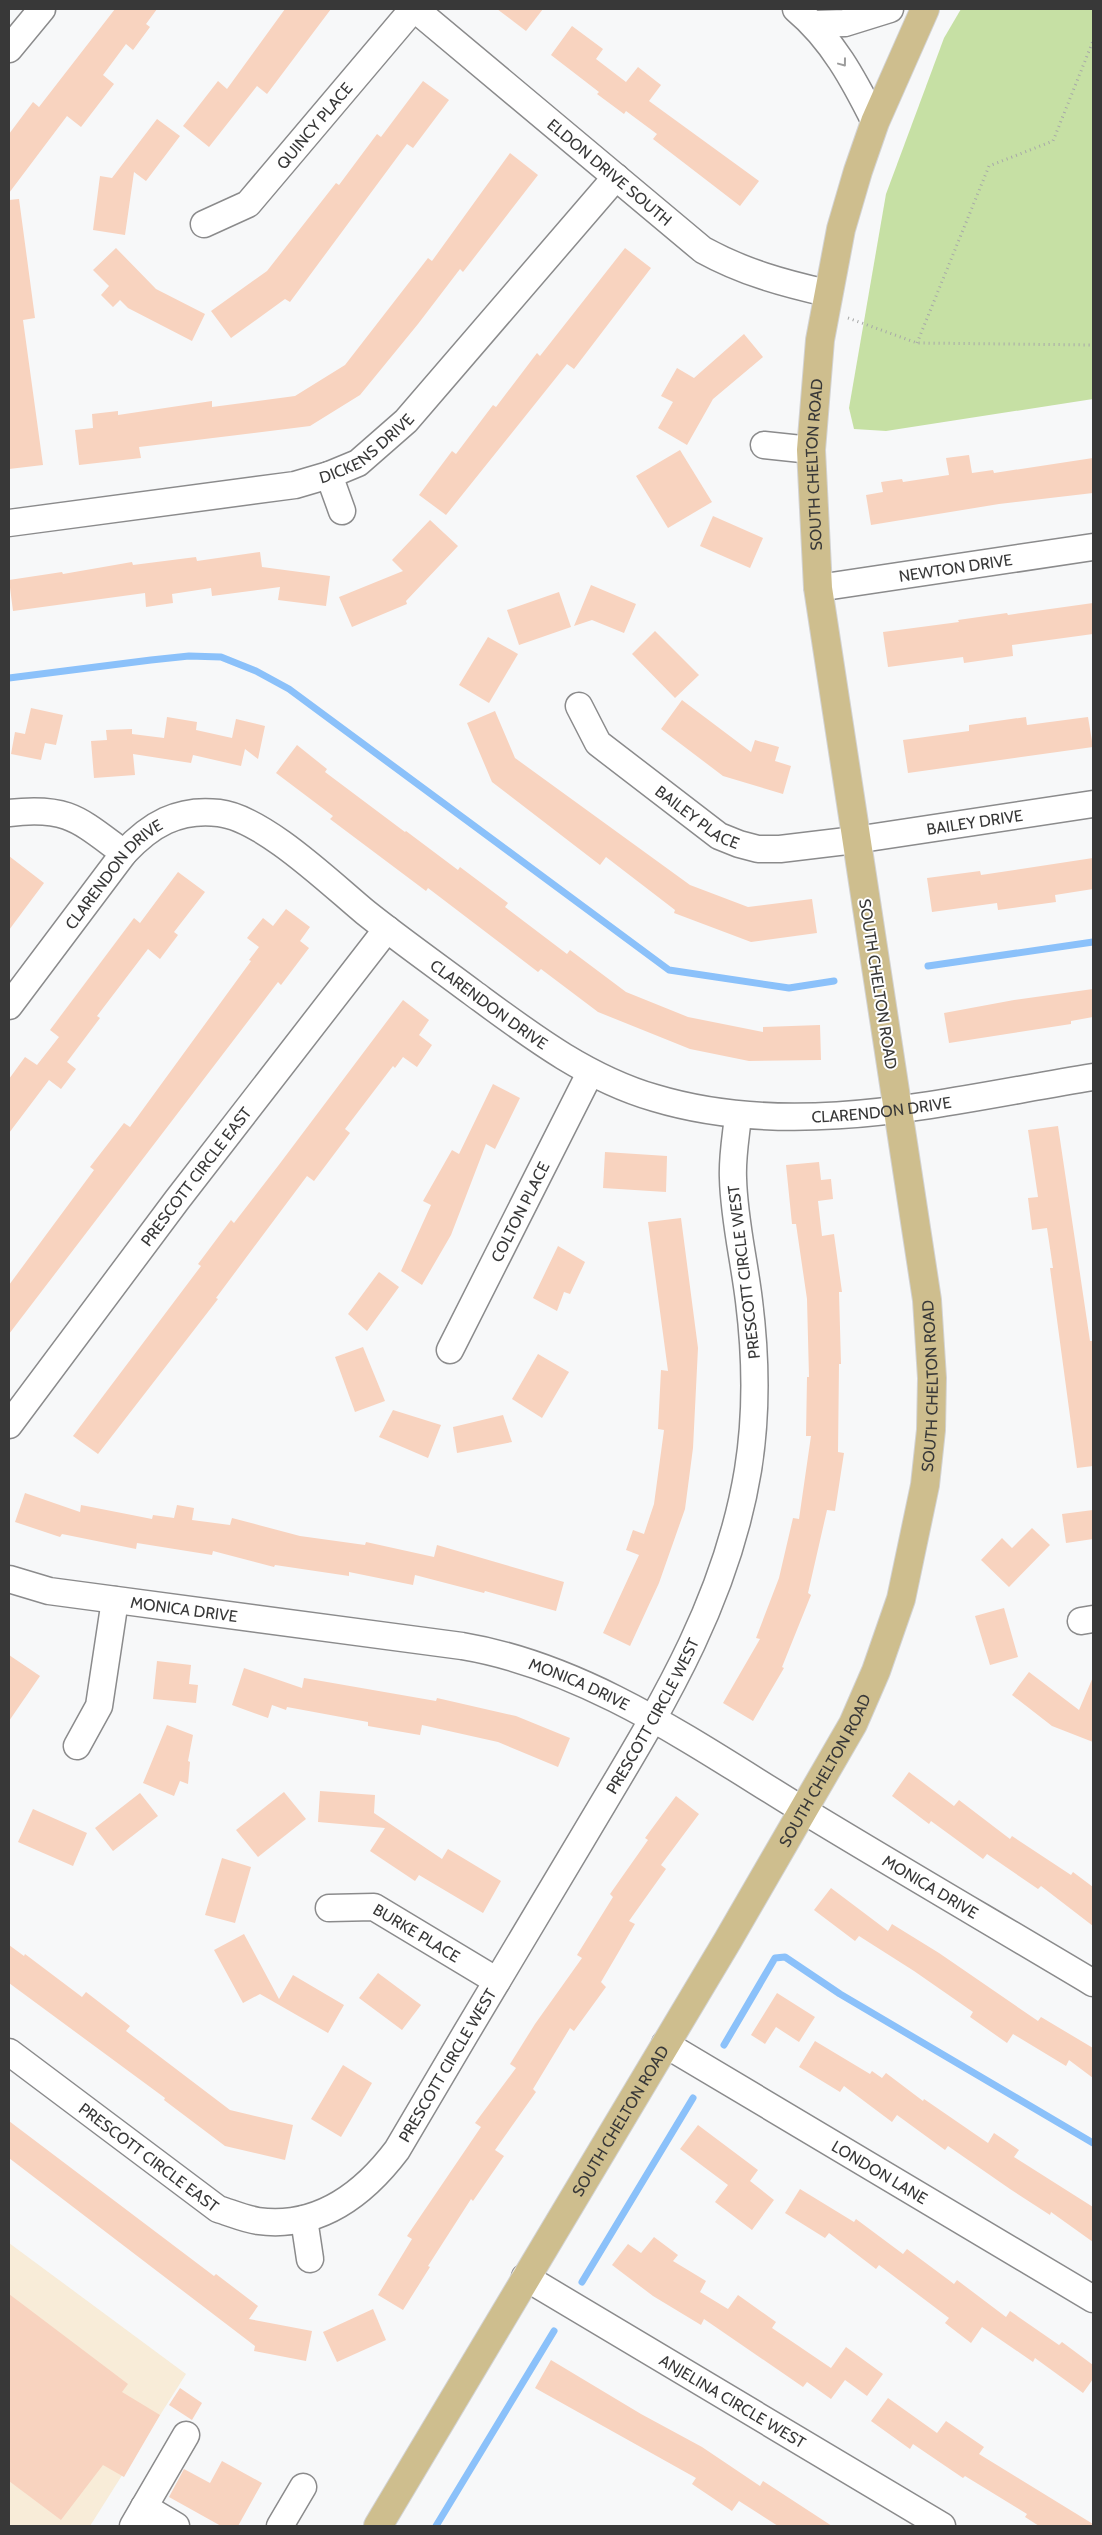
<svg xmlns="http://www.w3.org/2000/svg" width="1102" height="2535" viewBox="0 0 1102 2535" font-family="Cabin,sans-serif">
	<rect width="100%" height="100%" fill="#f7f8f9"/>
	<!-- commercial -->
	<polygon fill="#f8ecd8" points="9,2243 186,2374 90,2526 9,2526"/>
	<!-- green -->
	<polygon fill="#c6e0a4" points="961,9 1093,9 1093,399 886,431 854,429 849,408 886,194 944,38"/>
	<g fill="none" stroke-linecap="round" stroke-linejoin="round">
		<!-- stream -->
		<g stroke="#8bc1fa" stroke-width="7">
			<polyline points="9,678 151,660 189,656 221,657 256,671 289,689 669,970 789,988 834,981"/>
			<polyline points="928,966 1093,942"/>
			<polyline points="724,2045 775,1958 785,1957 840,1994 1093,2143"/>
			<polyline points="582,2282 693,2098"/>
			<polyline points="436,2526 554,2331"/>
		</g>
	</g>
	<!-- building -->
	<g fill="#f8d3bf">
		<polygon points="115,9 157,9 146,24 150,27 133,50 126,44 103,75 114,84 81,127 67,116 9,193 9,134 33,102 39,107"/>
		<polygon points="285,9 331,9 267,94 257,86 209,147 183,126 218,81 227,89"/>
		<polygon points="497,9 543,9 526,31"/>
		<polygon points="572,26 603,49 596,59 626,82 638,67 661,85 649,101 759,181 740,206 653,139 657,134 626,111 624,114 597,94 599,92 551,55"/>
		<polygon points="423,81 449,100 413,148 407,144 290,302 285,299 231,338 211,311 267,271 336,183 339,185 377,134 381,137"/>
		<polygon points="157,119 180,136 146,181 134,172 125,235 93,230 100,176 112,178"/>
		<polygon points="510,153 538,175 463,272 460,269 418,324 360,395 310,426 139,447 141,458 79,465 75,430 93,428 92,414 118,411 118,415 212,401 212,407 295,396 345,365 428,258 432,261"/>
		<polygon points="19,199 35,318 23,320 43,465 9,469 9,200"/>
		<polygon points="116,248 156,289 205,314 192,341 128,308 120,300 113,307 101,295 109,286 93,270"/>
		<polygon points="625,248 651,268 574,369 567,364 446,515 419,495 452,451 456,454 493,405 496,407 537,353 540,356"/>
		<polygon points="744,334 763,357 713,399 687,445 658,428 673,402 661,396 677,368 694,378"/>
		<polygon points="680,450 712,502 668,528 636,476"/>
		<polygon points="969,455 972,473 993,470 994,473 1093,458 1093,493 999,504 871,525 866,495 883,492 881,482 902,479 903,482 949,475 946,458"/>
		<polygon points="713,516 763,538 750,568 700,546"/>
		<polygon points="430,520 458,546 406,601 407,604 352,627 339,597 403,571 392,560"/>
		<polygon points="260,552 262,567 330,576 326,606 278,600 280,587 212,596 211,588 172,594 173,603 146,607 145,593 13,611 9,580 62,572 63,574 132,562 133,565 196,557 197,561"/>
		<polygon points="591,585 636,604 624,633 592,620 574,626"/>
		<polygon points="559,592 571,627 519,645 507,610"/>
		<polygon points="1093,603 1093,634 1012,645 1013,656 964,663 963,657 888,667 883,632 959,622 958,620 1007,613 1008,615"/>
		<polygon points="655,631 699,675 675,698 632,654"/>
		<polygon points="488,637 518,654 489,703 459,685"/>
		<polygon points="682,700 751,752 755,740 779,747 775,761 791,766 783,794 723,776 661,729"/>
		<polygon points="31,708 63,715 56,745 45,743 41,760 11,754 15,732 25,734"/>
		<polygon points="495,711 515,758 690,885 748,907 812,899 817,933 751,942 674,913 675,910 606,857 600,865 492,782 467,723"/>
		<polygon points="167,717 197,722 196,730 232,738 236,719 265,726 258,759 245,749 241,766 193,755 191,763 133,754 135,775 94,778 91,741 107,740 106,730 132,729 132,734 164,738"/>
		<polygon points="1026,717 1027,725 1088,717 1093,747 908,773 903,740 969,731 969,725"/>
		<polygon points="297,745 327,769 325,772 405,832 406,831 458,870 460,867 508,903 505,907 567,954 570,950 626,992 688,1017 763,1032 763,1027 820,1025 821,1060 749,1061 690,1049 598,1012 541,969 538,972 428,888 426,891 330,819 333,816 276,773"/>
		<polygon points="9,856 44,883 9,930"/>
		<polygon points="1093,858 1093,889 1055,895 1056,902 998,910 997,903 932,912 927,878 980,871 981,875"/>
		<polygon points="178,872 205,892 174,932 178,935 160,959 148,949 97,1016 100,1018 67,1062 76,1069 61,1089 49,1080 9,1133 9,1079 25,1057 37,1065 59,1037 50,1030 134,918 140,923"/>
		<polygon points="286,909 310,927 300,941 309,948 281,985 278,982 9,1334 9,1285 94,1170 90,1167 124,1123 130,1127 251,961 249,960 259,947 247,938 263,918 273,926"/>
		<polygon points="1093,989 1093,1017 1071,1021 1071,1024 949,1043 944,1013 1014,1000"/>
		<polygon points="403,1000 429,1020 419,1035 432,1045 417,1067 403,1057 395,1068 393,1066 345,1129 350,1133 314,1181 307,1176 216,1298 218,1299 98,1454 73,1436 201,1266 198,1264 231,1220 234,1223 278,1166"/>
		<polygon points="493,1084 520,1098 495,1149 486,1144 451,1235 422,1285 401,1271 431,1205 423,1201 452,1150 459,1154"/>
		<polygon points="1058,1126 1090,1341 1093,1341 1093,1466 1077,1468 1050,1268 1053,1268 1047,1228 1032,1230 1028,1198 1038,1197 1028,1130"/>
		<polygon points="605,1152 667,1156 666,1192 603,1188"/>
		<polygon points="819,1162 821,1180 831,1179 833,1199 818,1201 822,1236 834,1234 842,1292 839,1292 841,1364 839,1364 838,1452 844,1453 835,1511 827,1510 808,1593 811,1595 782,1667 784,1668 753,1721 723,1703 760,1639 756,1638 779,1578 793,1518 799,1519 811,1436 806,1436 807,1377 809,1377 807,1299 796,1224 792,1224 786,1165"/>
		<polygon points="681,1218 698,1348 693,1448 685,1509 659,1583 630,1646 603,1633 639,1555 626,1550 633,1530 644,1534 654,1504 664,1430 658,1429 661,1370 668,1371 648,1222"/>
		<polygon points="558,1246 585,1262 570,1294 564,1292 557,1311 533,1298"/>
		<polygon points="379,1272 399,1287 367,1331 348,1314"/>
		<polygon points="363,1347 385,1401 355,1412 335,1357"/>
		<polygon points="538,1354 569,1372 542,1418 512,1399"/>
		<polygon points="393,1410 441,1425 428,1458 379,1437"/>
		<polygon points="503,1415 512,1442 457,1453 453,1427"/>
		<polygon points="25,1493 80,1512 81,1505 152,1519 153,1515 174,1518 177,1505 194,1508 192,1520 230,1525 232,1518 300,1536 365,1545 366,1542 434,1557 437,1545 564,1582 556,1611 485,1591 484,1593 415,1575 413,1585 349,1572 349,1576 275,1565 274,1567 213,1551 212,1555 137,1543 136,1549 62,1534 60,1537 15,1522"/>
		<polygon points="1093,1510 1093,1539 1066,1543 1062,1514"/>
		<polygon points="1032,1528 1050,1545 1009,1587 981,1560 1002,1538 1012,1548"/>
		<polygon points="1004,1608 1018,1657 990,1665 975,1616"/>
		<polygon points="9,1655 40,1676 9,1721"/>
		<polygon points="157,1661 191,1665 189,1684 198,1685 196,1703 153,1699"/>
		<polygon points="244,1668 302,1688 304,1678 436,1701 437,1698 516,1716 570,1738 558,1767 498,1742 422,1725 420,1735 368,1726 368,1722 287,1707 286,1710 272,1705 268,1718 232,1705"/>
		<polygon points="1029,1672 1079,1710 1093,1677 1093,1742 1052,1726 1012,1695"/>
		<polygon points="167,1725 193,1735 188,1761 190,1762 188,1784 180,1781 174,1796 143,1783"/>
		<polygon points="909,1772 954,1806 959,1800 1010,1839 1012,1836 1071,1875 1073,1872 1093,1887 1093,1926 1041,1886 1038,1889 987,1854 983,1859 931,1821 929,1824 892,1796"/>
		<polygon points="320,1791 375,1795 374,1813 442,1859 448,1849 501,1881 483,1913 419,1875 415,1881 370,1851 385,1828 318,1822"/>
		<polygon points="284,1792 306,1819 258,1857 236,1830"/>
		<polygon points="140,1793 158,1816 113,1851 95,1828"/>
		<polygon points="676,1796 699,1814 661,1865 666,1869 629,1921 635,1924 601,1982 606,1987 574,2031 570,2028 533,2089 536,2092 495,2150 504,2156 473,2201 471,2199 428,2266 430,2267 403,2310 378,2295 412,2239 407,2236 481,2127 475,2123 516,2068 510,2064 535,2024 582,1958 577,1955 613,1897 610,1894 648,1840 645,1838"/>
		<polygon points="33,1809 87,1833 73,1866 18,1842"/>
		<polygon points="222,1858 251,1867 235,1923 205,1915"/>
		<polygon points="831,1888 888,1931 892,1924 939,1953 1038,2021 1041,2017 1093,2048 1093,2078 1069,2060 1066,2066 1013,2034 1007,2043 970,2017 973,2012 914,1971 859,1936 855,1941 814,1910"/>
		<polygon points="244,1934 279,1999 293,1975 344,2005 328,2033 260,1994 243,2003 214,1950"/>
		<polygon points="9,1945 24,1956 25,1954 82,1997 86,1992 130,2026 126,2031 230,2110 293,2125 285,2160 225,2146 164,2100 165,2098 9,1983"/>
		<polygon points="378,1973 421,2005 402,2030 359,1998"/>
		<polygon points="777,1993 815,2017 799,2042 776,2027 765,2044 751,2035"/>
		<polygon points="815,2041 870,2074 872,2071 882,2078 886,2073 923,2101 924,2099 988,2143 994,2133 1019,2150 1014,2157 1093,2207 1093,2242 1051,2212 1050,2215 1010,2189 948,2146 945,2150 897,2115 892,2122 844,2086 840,2092 799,2067"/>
		<polygon points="343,2065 372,2083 341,2137 311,2119"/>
		<polygon points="9,2121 214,2276 216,2274 258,2306 249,2319 312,2331 306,2361 254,2351 255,2346 9,2158"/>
		<polygon points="698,2125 758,2170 750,2181 774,2200 752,2230 715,2202 728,2185 680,2149"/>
		<polygon points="800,2189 854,2222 856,2219 903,2254 907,2249 954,2284 957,2280 1006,2317 1010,2311 1059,2345 1062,2342 1093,2365 1093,2379 1083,2393 1035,2358 1033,2362 982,2327 971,2343 945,2323 949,2318 879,2265 876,2269 829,2233 825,2238 785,2213"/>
		<polygon points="654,2237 678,2255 673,2261 706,2281 700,2292 728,2309 738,2295 776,2322 772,2328 831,2368 846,2347 883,2374 867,2396 845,2380 831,2399 807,2382 803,2387 704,2319 701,2325 653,2296 612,2265 628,2244 641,2253"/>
		<polygon points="9,2294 128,2384 122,2392 160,2415 124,2477 103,2465 61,2520 9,2481"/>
		<polygon points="373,2309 386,2340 337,2362 323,2332"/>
		<polygon points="551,2360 641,2414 702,2447 760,2486 763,2481 832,2526 778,2526 739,2501 732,2511 692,2484 696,2478 535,2388"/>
		<polygon points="180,2388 202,2403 192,2420 169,2405"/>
		<polygon points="888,2398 937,2433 946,2421 984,2447 979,2454 1093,2524 1093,2526 1039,2526 1025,2517 1027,2514 965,2476 963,2478 913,2444 910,2449 871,2421"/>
		<polygon points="222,2461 262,2483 238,2526 221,2526 169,2497 184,2469 210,2483"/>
	</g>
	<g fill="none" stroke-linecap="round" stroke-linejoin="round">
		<!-- minor casing -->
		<g stroke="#8b8b8c" stroke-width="29">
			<g id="minor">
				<path id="s1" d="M 415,9 L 703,250 C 743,272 783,283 827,293"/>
				<path d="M 796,9 C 832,39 854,80 875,122"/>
				<polyline points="814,24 845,23 890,9"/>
				<polyline points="9,49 42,9"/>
				<path id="s2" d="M 204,224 L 248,204 L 413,9"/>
				<polyline points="764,445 811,450"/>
				<polyline points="329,475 342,511"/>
				<path id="s3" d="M 9,523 L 295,485 L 329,475 L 358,463 L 406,421 L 616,177"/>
				<path id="s4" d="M 818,588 L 1093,547"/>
				<path id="s5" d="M 579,706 L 598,743 L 719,836 L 739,844 L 758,849 L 780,849 L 855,840 L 1093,804"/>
				<path d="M 9,813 C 68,806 79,820 124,853"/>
				<path id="s6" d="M 9,1006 L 124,853 C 150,825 178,808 219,813 C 263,818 330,883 365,912 C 400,940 437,966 473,993 C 530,1035 586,1078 655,1098 C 798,1141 950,1100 1093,1077"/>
				<path id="s7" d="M 450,1350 L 590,1073"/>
				<path id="s8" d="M 9,1425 L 177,1200 L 387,929"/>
				<path id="s9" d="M 9,1579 L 49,1591 L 462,1646 C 587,1667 695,1744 801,1809 C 898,1868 996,1925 1093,1983"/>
				<polyline points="1081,1621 1093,1619"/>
				<polyline points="77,1746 99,1706 115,1600"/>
				<path id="s10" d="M 329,1908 L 374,1907 L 497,1981"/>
				<path id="s11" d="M 665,2044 L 1093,2299"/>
				<path id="s12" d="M 9,2052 L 218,2209 C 231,2213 245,2219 258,2221 C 318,2229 363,2195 397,2150 C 458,2046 520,1942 582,1839 C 653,1719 725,1610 748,1470 C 757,1414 756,1357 749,1301 C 744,1259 734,1220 733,1178 C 732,1157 736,1136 738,1116"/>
				<polyline points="304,2219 310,2259"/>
				<path id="s13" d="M 525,2277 L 942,2526"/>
				<polyline points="144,2507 176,2526"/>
				<polyline points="133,2526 186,2435"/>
				<polyline points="280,2526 303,2487"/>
			</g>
		</g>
		<!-- major casing -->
		<g stroke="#d3d3d3" stroke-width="30">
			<g id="major">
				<path id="s14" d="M 378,2526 L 728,1940 L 853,1724 L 876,1671 L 901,1599 L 925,1485 L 931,1430 L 932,1378 L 927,1300 L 818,588 L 811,450 L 820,340 L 841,229 L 858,171 L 875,122 L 925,9"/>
			</g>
		</g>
		<!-- path -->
		<g stroke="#a7a8a8" stroke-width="3" stroke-dasharray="1 4" stroke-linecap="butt">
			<polyline points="848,318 917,343 1093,345"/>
			<polyline points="917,343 989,166 1053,141 1093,41"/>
		</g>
		<!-- minor -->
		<use href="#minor" stroke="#fff" stroke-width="26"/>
		<!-- major -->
		<use href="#major" stroke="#cebe8e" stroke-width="28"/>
	</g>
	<!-- one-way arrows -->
	<defs><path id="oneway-chevron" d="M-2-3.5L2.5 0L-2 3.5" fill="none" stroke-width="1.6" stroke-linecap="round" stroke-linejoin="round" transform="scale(1.25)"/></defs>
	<use stroke="#9c9c9c" href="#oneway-chevron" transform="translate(843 63) rotate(53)"/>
	<g text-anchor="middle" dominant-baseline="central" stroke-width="4" stroke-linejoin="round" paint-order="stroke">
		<!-- street labels -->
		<g font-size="16" fill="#383838" stroke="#fff">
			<text stroke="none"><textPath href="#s2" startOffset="151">QUINCY PLACE</textPath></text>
			<text stroke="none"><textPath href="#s1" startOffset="254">ELDON DRIVE SOUTH</textPath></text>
			<text stroke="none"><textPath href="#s3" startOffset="370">DICKENS DRIVE</textPath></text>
			<text stroke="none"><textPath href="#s14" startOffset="2212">SOUTH CHELTON ROAD</textPath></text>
			<text stroke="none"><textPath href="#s4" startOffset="139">NEWTON DRIVE</textPath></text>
			<text stroke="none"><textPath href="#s5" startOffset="166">BAILEY PLACE</textPath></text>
			<text stroke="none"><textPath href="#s5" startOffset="454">BAILEY DRIVE</textPath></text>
			<text stroke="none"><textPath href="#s6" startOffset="169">CLARENDON DRIVE</textPath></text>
			<text transform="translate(878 984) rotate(81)">SOUTH CHELTON ROAD</text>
			<text stroke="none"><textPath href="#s6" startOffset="632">CLARENDON DRIVE</textPath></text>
			<text stroke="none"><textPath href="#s6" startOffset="1052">CLARENDON DRIVE</textPath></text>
			<text stroke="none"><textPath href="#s8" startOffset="311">PRESCOTT CIRCLE EAST</textPath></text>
			<text stroke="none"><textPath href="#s7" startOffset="155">COLTON PLACE</textPath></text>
			<text transform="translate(744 1272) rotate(-97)">PRESCOTT CIRCLE WEST</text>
			<text stroke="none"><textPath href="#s14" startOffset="1282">SOUTH CHELTON ROAD</textPath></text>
			<text stroke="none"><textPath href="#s9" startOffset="178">MONICA DRIVE</textPath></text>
			<text stroke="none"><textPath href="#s9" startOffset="582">MONICA DRIVE</textPath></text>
			<text stroke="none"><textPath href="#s12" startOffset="971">PRESCOTT CIRCLE WEST</textPath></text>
			<text stroke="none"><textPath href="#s14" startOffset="878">SOUTH CHELTON ROAD</textPath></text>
			<text stroke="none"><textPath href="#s9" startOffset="988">MONICA DRIVE</textPath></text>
			<text stroke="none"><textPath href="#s10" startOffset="95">BURKE PLACE</textPath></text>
			<text stroke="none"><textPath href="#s12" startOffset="566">PRESCOTT CIRCLE WEST</textPath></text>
			<text stroke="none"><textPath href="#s14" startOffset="472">SOUTH CHELTON ROAD</textPath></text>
			<text stroke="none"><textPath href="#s12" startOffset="175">PRESCOTT CIRCLE EAST</textPath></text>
			<text stroke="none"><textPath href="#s11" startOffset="250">LONDON LANE</textPath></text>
			<text stroke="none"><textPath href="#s13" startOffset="242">ANJELINA CIRCLE WEST</textPath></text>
		</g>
	</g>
	<!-- border -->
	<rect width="1102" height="2535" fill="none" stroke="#383838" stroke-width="20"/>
</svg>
